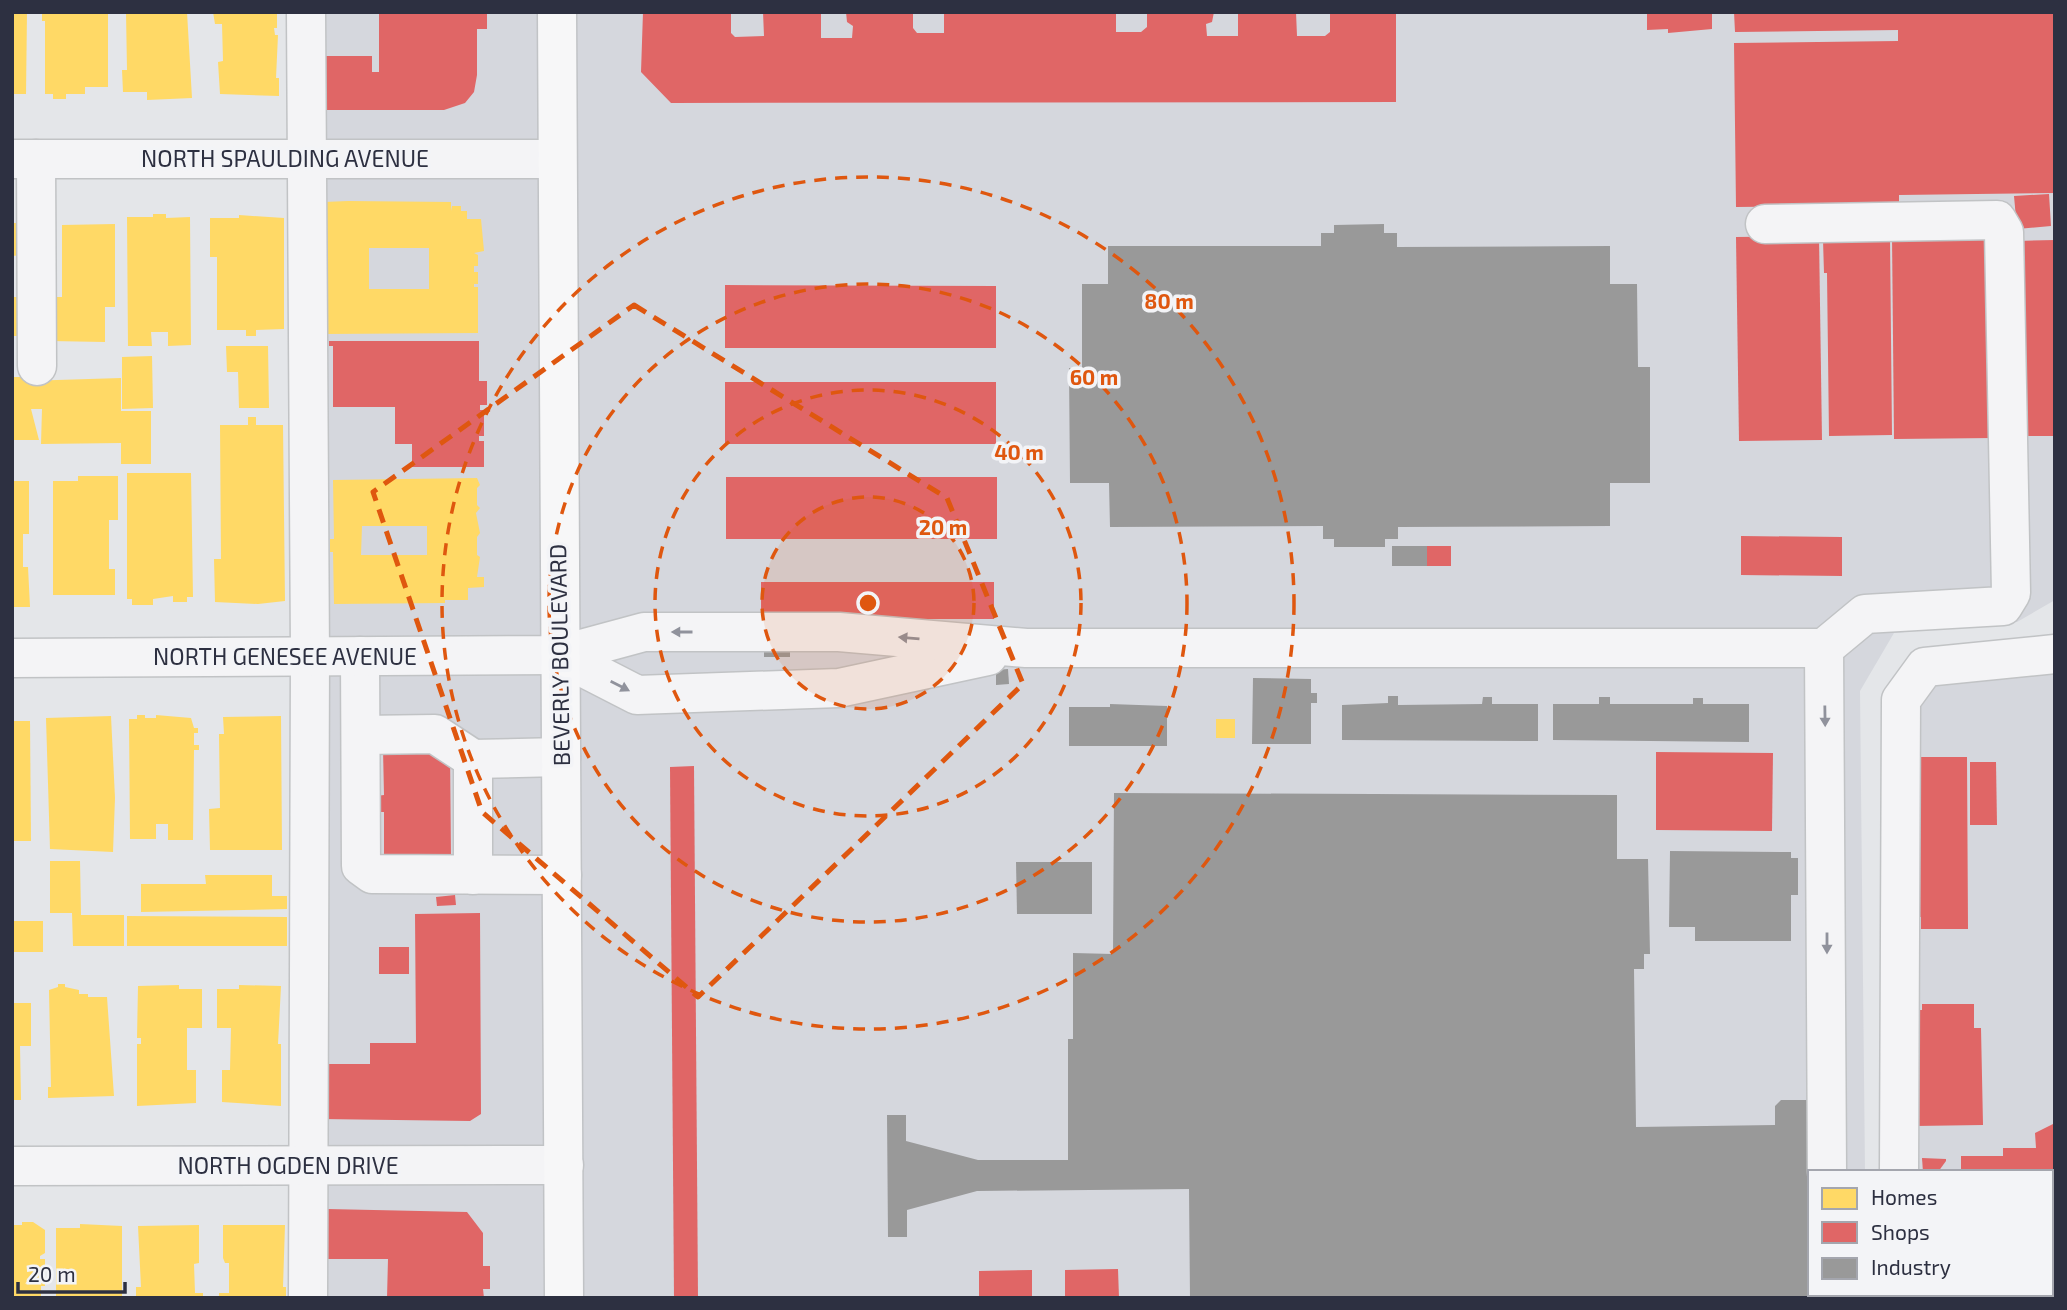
<svg xmlns="http://www.w3.org/2000/svg" width="2067" height="1310" viewBox="0 0 2067 1310" font-family="'Exo 2',sans-serif">
	<rect width="100%" height="100%" fill="#e4e6e9"/>
	<!-- built -->
	<g fill="#d5d7dd">
		<polygon points="301,12 2055,12 2055,600 2017,622 1894,633 1860,691 1865,1172 1810,1172 1810,1294 1867,1294 1867,1298 309,1298"/>
		<polygon points="2055,654 2055,1291 2051,1291 2051,1172 1899,1172 1901,700 1925,667"/>
	</g>
	<!-- homes -->
	<g fill="#ffd966" fill-rule="evenodd">
		<polygon points="12,12 27,12 26,94 12,94"/>
		<polygon points="42,12 108,12 108,87 85,87 85,94 66,94 66,99 53,99 53,94 45,94 45,21 42,21"/>
		<polygon points="126,12 187,12 192,98 147,100 147,92 123,92 122,70 127,70"/>
		<polygon points="213,12 277,12 277,28 274,28 275,35 278,35 276,78 279,78 279,96 220,94 218,62 223,61 222,24 215,24"/>
		<path d="M 348,201 L 451,202 L 451,211 L 452,206 L 461,206 L 461,211 L 467,211 L 467,219 L 481,219 L 484,251 L 474,253 L 478,255 L 478,266 L 474,266 L 474,272 L 478,272 L 478,284 L 474,284 L 474,287 L 478,287 L 478,333 L 324,334 L 324,202 ZM 369,248 L 429,248 L 429,289 L 369,289 Z"/>
		<polygon points="153,214 166,214 166,218 190,217 191,345 168,346 168,332 151,332 152,346 128,346 127,217 153,217"/>
		<polygon points="239,215 284,218 284,329 256,330 256,336 246,336 246,330 217,330 217,257 210,257 210,218 239,218"/>
		<polygon points="12,223 22,223 22,255 12,256"/>
		<polygon points="115,224 115,307 105,307 105,342 50,341 55,297 62,297 62,225"/>
		<polygon points="12,297 28,297 29,336 12,336"/>
		<polygon points="226,346 268,346 269,408 239,408 238,372 227,372"/>
		<polygon points="152,356 153,408 122,409 122,357"/>
		<polygon points="13,377 25,377 25,381 121,378 121,411 151,411 151,464 121,464 121,443 41,444 42,409 31,409 39,440 12,440"/>
		<polygon points="248,417 256,417 256,425 283,425 285,601 258,604 215,602 214,559 221,559 220,425 248,425"/>
		<polygon points="127,473 191,473 193,597 187,597 187,602 173,602 173,596 153,599 153,605 132,605 132,599 127,599"/>
		<polygon points="78,476 118,476 118,520 109,520 109,569 115,569 115,595 53,595 53,481 78,481"/>
		<path d="M 477,478 L 480,485 L 477,488 L 477,505 L 480,508 L 476,513 L 480,533 L 477,537 L 477,555 L 480,557 L 477,577 L 484,577 L 484,587 L 468,588 L 468,600 L 445,600 L 445,603 L 334,604 L 333,552 L 330,552 L 330,539 L 334,539 L 333,480 ZM 362,526 L 427,526 L 427,555 L 361,555 Z"/>
		<polygon points="12,481 29,481 29,534 23,534 23,567 28,567 30,607 12,607"/>
		<polygon points="137,715 145,715 145,718 156,718 156,715 191,718 194,728 198,728 198,733 194,733 194,745 199,745 199,750 194,750 193,840 168,840 168,824 156,824 156,839 130,839 129,719 137,719"/>
		<polygon points="111,716 115,798 113,852 50,849 46,718"/>
		<polygon points="281,716 282,850 210,850 209,809 220,808 219,734 224,734 223,717"/>
		<rect x="1216" y="719" width="19" height="19"/>
		<polygon points="12,721 30,721 31,841 12,841"/>
		<polygon points="50,861 80,861 81,915 124,915 124,946 73,946 72,913 50,913"/>
		<polygon points="205,875 272,875 272,896 287,896 287,909 141,912 141,884 206,884"/>
		<polygon points="127,916 287,917 287,946 127,946"/>
		<rect x="12" y="921" width="31" height="31"/>
		<polygon points="58,984 65,984 65,987 79,990 79,994 88,994 88,997 107,997 114,1096 48,1098 48,1087 51,1087 49,990 58,987"/>
		<polygon points="179,985 179,989 202,989 202,1028 187,1028 187,1070 196,1070 196,1103 137,1106 137,1044 141,1044 141,1038 137,1038 138,986"/>
		<polygon points="239,985 281,986 278,1044 281,1044 281,1106 222,1102 222,1070 230,1070 231,1028 217,1028 217,989 239,989"/>
		<polygon points="12,1003 31,1003 31,1046 20,1046 21,1100 12,1100"/>
		<polygon points="22,1222 33,1222 45,1230 45,1253 40,1256 40,1259 45,1259 45,1270 41,1270 40,1275 45,1275 45,1286 41,1286 41,1298 12,1298 12,1225 22,1225"/>
		<polygon points="80,1224 122,1226 122,1298 56,1298 56,1228 80,1228"/>
		<polygon points="199,1225 199,1263 194,1264 195,1293 203,1293 203,1298 136,1298 136,1287 141,1287 138,1226"/>
		<polygon points="223,1225 285,1225 283,1287 286,1287 286,1298 219,1298 219,1293 229,1293 229,1263 225,1263 223,1258"/>
	</g>
	<!-- shops -->
	<g fill="#e06666">
		<polygon points="379,12 487,12 487,29 477,29 477,75 474,92 465,103 444,110 317,110 317,56 372,56 372,72 379,72"/>
		<polygon points="643,12 731,12 731,33 735,37 764,36 763,12 821,12 821,38 852,38 853,26 847,22 846,12 913,12 913,28 917,33 944,33 944,12 1116,12 1116,32 1141,32 1147,27 1147,12 1214,12 1212,22 1206,24 1207,36 1238,36 1238,12 1296,12 1297,36 1325,36 1330,32 1330,12 1396,12 1396,102 671,103 641,72"/>
		<polygon points="1647,12 1712,12 1712,29 1668,33 1668,29 1647,30"/>
		<polygon points="1734,12 2055,12 2055,193 1899,195 1899,205 1736,207 1734,43 1898,41 1898,30 1735,32"/>
		<polygon points="2049,194 2051,226 2017,229 2014,196"/>
		<polygon points="1992,234 1994,438 1894,439 1892,235"/>
		<polygon points="1819,236 1822,440 1739,441 1736,237"/>
		<polygon points="1890,239 1892,435 1829,436 1827,273 1824,273 1823,240"/>
		<polygon points="2055,240 2055,436 2020,436 2017,241"/>
		<polygon points="725,285 996,286 996,348 725,348"/>
		<polygon points="329,341 479,341 479,381 487,381 487,405 480,405 480,410 484,410 484,436 479,436 479,441 484,441 484,467 412,467 412,444 395,444 395,407 333,407 333,346 329,346"/>
		<rect x="725" y="382" width="271" height="62"/>
		<rect x="726" y="477" width="271" height="62"/>
		<polygon points="1741,536 1842,537 1842,576 1741,575"/>
		<rect x="1427" y="546" width="24" height="20"/>
		<rect x="761" y="582" width="233" height="37"/>
		<polygon points="383,749 450,749 451,857 384,858 384,812 370,812 376,796 384,795"/>
		<polygon points="1656,752 1773,753 1772,831 1656,830"/>
		<polygon points="1921,757 1967,757 1968,929 1921,929 1921,917 1912,917 1913,767 1921,767"/>
		<polygon points="1970,762 1996,762 1997,825 1970,825"/>
		<polygon points="694,766 698,1298 674,1298 670,767"/>
		<polygon points="455,895 456,905 437,906 436,897"/>
		<polygon points="480,913 481,1114 470,1121 321,1119 321,1064 370,1064 370,1043 416,1043 415,914"/>
		<rect x="379" y="947" width="30" height="27"/>
		<polygon points="1922,1004 1974,1004 1974,1028 1981,1028 1983,1125 1915,1126 1914,1010 1922,1010"/>
		<polygon points="2055,1123 2055,1276 2051,1276 2051,1172 1961,1172 1961,1156 2003,1156 2003,1148 2036,1148 2035,1133"/>
		<polygon points="1922,1158 1946,1159 1946,1161 1938,1172 1923,1172"/>
		<polygon points="327,1209 467,1212 483,1233 483,1266 490,1266 490,1289 483,1289 484,1298 387,1298 388,1259 326,1259"/>
		<polygon points="1118,1269 1119,1298 1065,1298 1065,1270"/>
		<polygon points="1032,1270 1032,1298 979,1298 979,1271"/>
	</g>
	<!-- industry -->
	<g fill="#999">
		<polygon points="1384,224 1384,233 1397,233 1397,247 1610,246 1610,284 1637,284 1638,367 1650,367 1650,483 1610,483 1610,526 1398,527 1398,539 1385,539 1385,547 1334,547 1334,539 1323,539 1323,526 1110,527 1109,483 1070,483 1069,368 1082,368 1082,284 1108,284 1108,246 1321,246 1321,233 1334,233 1334,225"/>
		<rect x="1392" y="546" width="35" height="20"/>
		<rect x="764" y="641" width="26" height="16"/>
		<polygon points="1008,669 1009,684 996,685 996,670"/>
		<polygon points="1253,678 1311,679 1311,693 1317,693 1317,703 1311,703 1311,744 1252,744"/>
		<polygon points="1388,696 1398,696 1398,705 1482,704 1483,697 1492,697 1492,704 1538,704 1538,741 1342,740 1342,705 1388,703"/>
		<polygon points="1599,697 1610,697 1610,704 1693,704 1693,698 1703,698 1703,704 1749,704 1749,742 1553,740 1553,704 1599,704"/>
		<polygon points="1110,704 1167,706 1167,746 1069,746 1069,707 1110,707"/>
		<polygon points="1114,793 1617,795 1617,859 1648,859 1650,954 1644,954 1644,969 1634,969 1636,1127 1775,1125 1775,1106 1781,1100 1810,1100 1810,1298 1190,1298 1189,1189 977,1191 907,1210 907,1237 888,1237 887,1115 906,1115 906,1141 978,1160 1068,1160 1068,1039 1073,1039 1073,953 1113,954"/>
		<polygon points="1670,851 1791,852 1791,858 1798,858 1798,895 1791,895 1791,941 1695,941 1695,927 1669,927"/>
		<polygon points="1016,862 1092,862 1092,914 1017,914"/>
	</g>
	<g fill="none" stroke-linecap="round" stroke-linejoin="round">
		<!-- minor casing -->
		<g stroke="#c1c3c5" stroke-width="41">
			<g id="minor">
				<polyline points="306,12 310,656 308,1298"/>
				<polyline points="12,159 557,159"/>
				<polyline points="36,159 37,366"/>
				<polyline points="1824,648 1827,1172"/>
				<polyline points="559,655 637,695 839,688 988,656"/>
				<polyline points="360,656 361,866 372,874 562,875"/>
				<polyline points="12,658 559,655 644,632 839,632 1026,648 1824,648 1865,614 2003,606 2011,593 2004,232 1997,220 1765,224"/>
				<polyline points="361,735 435,734 473,759 473,875"/>
				<polyline points="473,759 561,757"/>
				<polyline points="12,1166 564,1165"/>
				<polyline points="1899,1172 1901,700 1925,667 2055,654"/>
				<polyline points="1828,1294 1828,1298"/>
				<polyline points="1898,1294 1898,1298"/>
			</g>
		</g>
		<!-- major casing -->
		<g stroke="#c1c3c6" stroke-width="41">
			<polyline id="major" points="557,12 564,1298"/>
		</g>
		<!-- minor -->
		<use href="#minor" stroke="#f4f4f6" stroke-width="38"/>
		<!-- major -->
		<use href="#major" stroke="#f7f7f8" stroke-width="38"/>
	</g>
	<!-- one-way arrows -->
	<defs><path id="oneway-solid" d="M-6-.8H1V-3.2L6.5 0L1 3.2V.8H-6Z" transform="scale(1.75)"/></defs>
	<g fill="#90929c">
		<use href="#oneway-solid" transform="translate(682 632) rotate(180)"/>
		<use href="#oneway-solid" transform="translate(909 638) rotate(-175)"/>
		<use href="#oneway-solid" transform="translate(620 686) rotate(27)"/>
		<use href="#oneway-solid" transform="translate(1825 716) rotate(89)"/>
		<use href="#oneway-solid" transform="translate(1827 943) rotate(90)"/>
	</g>
	<!-- marked area -->
	<path fill="none" stroke="#df570f" stroke-width="5" stroke-dasharray="14 9" stroke-linejoin="round" d="M 634,305 L 947,498 L 1023,684 L 698,997 L 482,812 L 373,492 Z"/>
	<!-- distance rings -->
	<circle cx="868" cy="603" r="106" fill="#df570f" fill-opacity=".12"/>
	<g fill="none" stroke="#df570f" stroke-width="3.5" stroke-dasharray="12 9">
		<circle cx="868" cy="603" r="106"/>
		<circle cx="868" cy="603" r="213"/>
		<circle cx="868" cy="603" r="319"/>
		<circle cx="868" cy="603" r="426"/>
	</g>
	<g text-anchor="middle" dominant-baseline="central" stroke-width="7" stroke-linejoin="round" paint-order="stroke">
		<!-- street labels -->
		<g font-size="23" fill="#2d3041" stroke="#f3f4f7">
			<text x="285" y="158">NORTH SPAULDING AVENUE</text>
			<text transform="translate(559 655) rotate(-91)">BEVERLY BOULEVARD</text>
			<text x="285" y="656">NORTH GENESEE AVENUE</text>
			<text x="288" y="1165">NORTH OGDEN DRIVE</text>
		</g>
	</g>
	<circle cx="868" cy="603" r="10" fill="#df570f" stroke="#f3f4f7" stroke-width="3.5"/>
	<g font-size="21" text-anchor="middle" font-weight="bold" fill="#df570f" stroke="#f3f4f7" stroke-width="7" stroke-linejoin="round" paint-order="stroke">
		<text x="1169" y="309">80 m</text>
		<text x="1094" y="385">60 m</text>
		<text x="1019" y="460">40 m</text>
		<text x="943" y="535">20 m</text>
	</g>
	<!-- border -->
	<rect width="2067" height="1310" fill="none" stroke="#2d3041" stroke-width="28"/>
	<!-- legend -->
	<rect x="1808" y="1170" width="245" height="126" fill="#f3f4f7" stroke="#a4a6ae" stroke-width="2"/>
	<rect x="1822" y="1188" width="35" height="21" fill="#ffd966" stroke="#a4a6ae" stroke-width="2"/>
	<text x="1871" y="1205" font-size="21" fill="#2d3041">Homes</text>
	<rect x="1822" y="1222" width="35" height="21" fill="#e06666" stroke="#a4a6ae" stroke-width="2"/>
	<text x="1871" y="1240" font-size="21" fill="#2d3041">Shops</text>
	<rect x="1822" y="1258" width="35" height="21" fill="#999999" stroke="#a4a6ae" stroke-width="2"/>
	<text x="1871" y="1275" font-size="21" fill="#2d3041">Industry</text>
	<!-- scale -->
	<path d="M18 1282v10h107v-10" fill="none" stroke="#2d3041" stroke-width="3.5"/>
	<text x="28" y="1282" font-size="21" fill="#2d3041" stroke="#f3f4f7" stroke-width="5" paint-order="stroke">20 m</text>
</svg>
